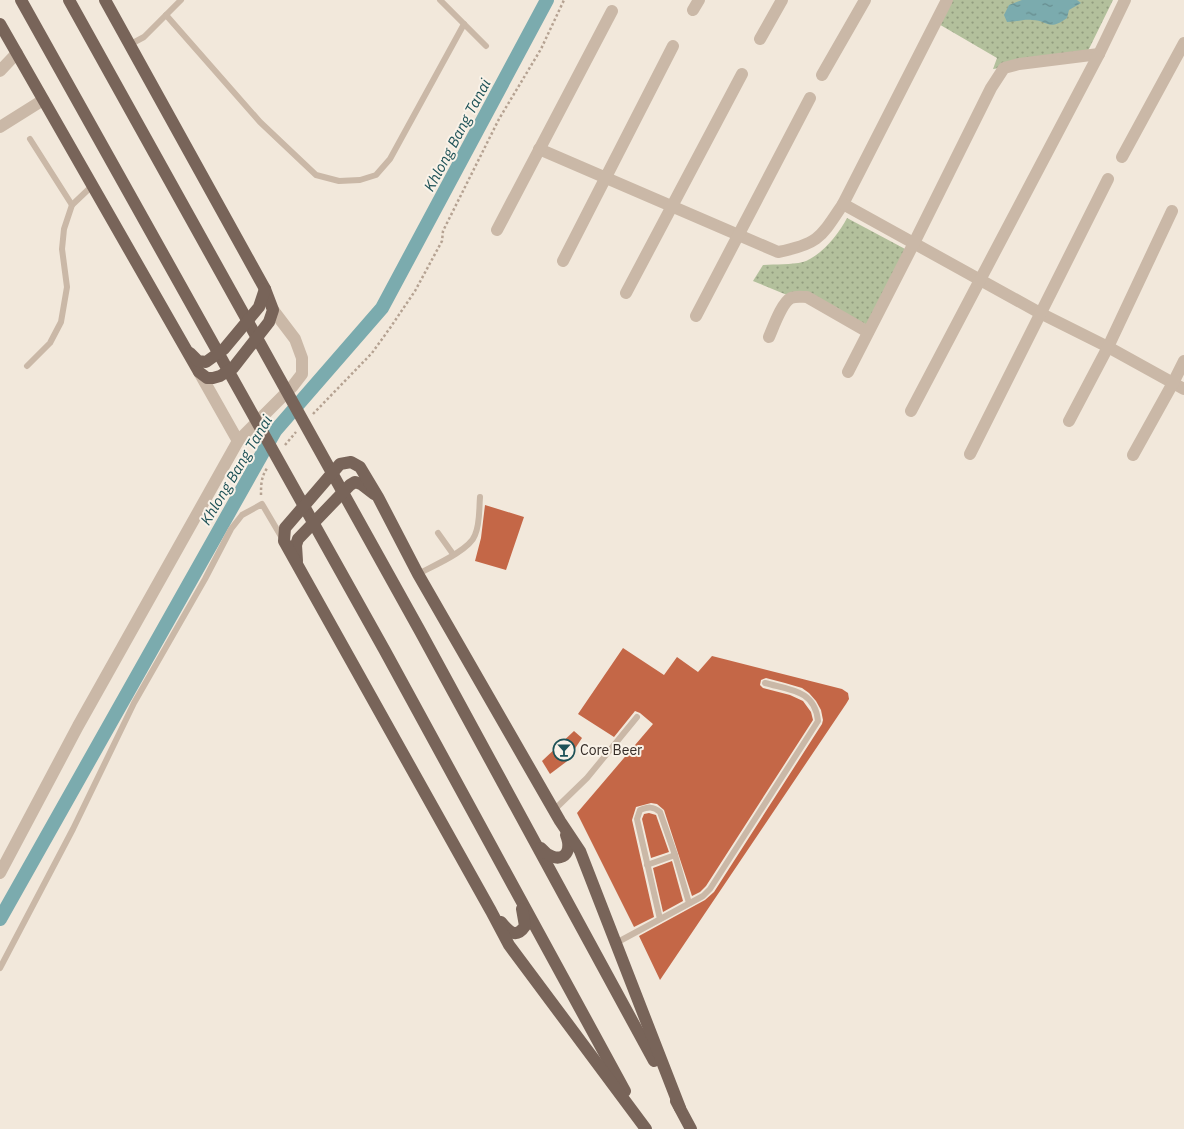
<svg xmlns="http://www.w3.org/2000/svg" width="1184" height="1129" viewBox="0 0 1184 1129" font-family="'IBM Plex Sans',sans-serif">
	<defs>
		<pattern id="park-dots" width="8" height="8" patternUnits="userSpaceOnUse" patternTransform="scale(1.25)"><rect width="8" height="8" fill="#b3c09c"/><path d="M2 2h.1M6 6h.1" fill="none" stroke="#929c7f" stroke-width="1.8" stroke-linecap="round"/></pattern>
		<pattern id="water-ripples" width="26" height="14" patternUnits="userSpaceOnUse" patternTransform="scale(1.25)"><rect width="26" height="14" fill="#7babae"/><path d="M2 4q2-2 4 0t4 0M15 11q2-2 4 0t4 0" fill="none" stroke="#668c8e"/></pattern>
	</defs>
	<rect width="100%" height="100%" fill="#f2e8db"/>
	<!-- park -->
	<g fill="url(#park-dots)">
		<polygon points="949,0 1113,0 1085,57 993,69 997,58 937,23"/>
		<path d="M 847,218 L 907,250 L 865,327 L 753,281 L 763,265 C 776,264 791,265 803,262 C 820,257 839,234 847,218 Z"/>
	</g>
	<!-- water -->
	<path fill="url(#water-ripples)" d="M 1022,0 L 1077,0 L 1081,3 L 1069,10 L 1067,18 C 1048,32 1048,20 1032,20 C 1024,19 1015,22 1007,22 L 1004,15 L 1009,5 Z"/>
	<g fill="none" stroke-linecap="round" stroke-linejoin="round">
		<!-- canal -->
		<polyline stroke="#7babae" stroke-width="14" points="0,919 275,431 382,308 547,0"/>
	</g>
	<!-- building -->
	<g fill="#c46747">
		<polygon points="485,505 524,517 506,570 475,561 481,538"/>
		<polygon points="623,648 664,675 677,657 698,672 712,656 842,689 848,693 849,699 846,704 660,980 639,936 705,900 714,892 822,724 823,720 821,710 816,701 809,693 802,688 785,683 766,678 761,680 760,685 763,688 790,695 803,701 811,712 813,720 706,886 700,892 692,896 664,810 657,804 651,803 636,807 632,820 654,917 634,927 577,813 653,724 640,713 635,711 614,737 578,714"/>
		<polygon points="574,731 582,738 566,762 550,774 542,761"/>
		<polygon points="649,813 656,815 669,852 651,858 642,819 644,814"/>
		<polygon points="672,861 683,901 663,912 653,868"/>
	</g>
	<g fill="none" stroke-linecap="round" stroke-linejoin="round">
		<!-- path -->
		<g stroke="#b5a292" stroke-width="2.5" stroke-dasharray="2.5 2.5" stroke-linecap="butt">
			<polyline points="313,414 372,353 390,328 415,291 442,241 443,231 499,119 541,49 564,0"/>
			<polyline points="285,445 296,432"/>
			<path d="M 261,495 C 261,485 261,476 268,467"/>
		</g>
		<!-- service -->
		<g stroke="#cab8a7" stroke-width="6">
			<polyline points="440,0 486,46"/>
			<polyline points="166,15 260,122 316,175 339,181 360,180 376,175 390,159 464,24"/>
			<polyline points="129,45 144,37 181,0"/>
			<polyline points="30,139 72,205"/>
			<polyline points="27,366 50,343 61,322 67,287 62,249 64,229 72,205 92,186"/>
			<polyline points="438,533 453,554"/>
			<path d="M 418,574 C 433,566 470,550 475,535 C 480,524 479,509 480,497"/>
			<polyline points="554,810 587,778 637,717"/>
			<polyline points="647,865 675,855"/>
			<path d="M 660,919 L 637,819 L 640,810 C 648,807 653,806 660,812 L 675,855 L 689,903"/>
			<path d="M 616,943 L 703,896 L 710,889 L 818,721 C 815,690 790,690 765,683"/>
			<polyline points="0,968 73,829 134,703 205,579 231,529 242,515 262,504 282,538"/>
		</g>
		<!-- minor -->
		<g stroke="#cab8a7" stroke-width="12">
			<polyline points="693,10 699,0"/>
			<polyline points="760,39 782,0"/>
			<polyline points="0,71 17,53"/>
			<polyline points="822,75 865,0"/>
			<polyline points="0,127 43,100"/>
			<path d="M 539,149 L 778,252 C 819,244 821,237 843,204 L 947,0"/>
			<polyline points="1122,157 1184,43"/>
			<polyline points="843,204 1040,313 1108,347 1184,389"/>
			<polyline points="497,230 612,11"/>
			<polyline points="563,261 673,46"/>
			<polyline points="626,293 742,74"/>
			<polyline points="696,316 810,98"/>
			<path d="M 769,337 C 773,328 782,302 791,298 C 796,296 802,297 807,297 L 868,332"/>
			<polyline points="199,372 238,441"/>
			<polyline points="848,372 914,243 991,88 1004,68 1019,64 1099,54"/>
			<polyline points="911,411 1099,54 1125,0"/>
			<polyline points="1069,421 1108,347 1172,211"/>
			<polyline points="970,454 1108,179"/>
			<polyline points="1133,455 1173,383 1184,361"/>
			<polyline points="0,873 78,726 238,441 292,387 302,374 302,358 295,339 273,310"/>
		</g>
		<!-- primary -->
		<g stroke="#786459" stroke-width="12">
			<polyline points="21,0 385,651 625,1091"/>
			<polyline points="69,0 420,631 654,1061"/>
			<polyline points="0,24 199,372 207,378 213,378 220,376 233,368 269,322 273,310 265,289 105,0"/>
			<polyline points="190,353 198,361 206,362 224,349 259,307 265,289"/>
			<polyline points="297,561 296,545 298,539 350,485 355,482 361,484 374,494"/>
			<path d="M 541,848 C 556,866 575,857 566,835"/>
			<path d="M 501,922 C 509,932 516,939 525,926 L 522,909"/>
			<polyline points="676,1101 691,1129"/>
			<polyline points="646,1129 509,945 491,911 284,541 285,528 340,464 351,462 360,467 378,497 418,574 560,821 580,851 680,1108"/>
		</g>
	</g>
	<!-- icons -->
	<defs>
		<g id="bar-ring" transform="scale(1.125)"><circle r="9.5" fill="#f9f2e8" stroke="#1e5257" stroke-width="1.5"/><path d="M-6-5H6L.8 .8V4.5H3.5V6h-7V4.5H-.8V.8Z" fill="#1e5257"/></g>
	</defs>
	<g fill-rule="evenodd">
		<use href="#bar-ring" x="564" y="750"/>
	</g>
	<g text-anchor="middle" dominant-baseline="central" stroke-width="4" stroke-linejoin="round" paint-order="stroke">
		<!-- poi labels -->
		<g font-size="14" fill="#362d28" stroke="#f9f2e8" text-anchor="start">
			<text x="580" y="750">Core Beer</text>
		</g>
		<!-- water labels -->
		<g font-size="15" font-style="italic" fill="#1e5257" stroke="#f9f2e8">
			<text transform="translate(457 135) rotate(-62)">Khlong Bang Tanai</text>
			<text transform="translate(236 470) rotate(-59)">Khlong Bang Tanai</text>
		</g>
	</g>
</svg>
